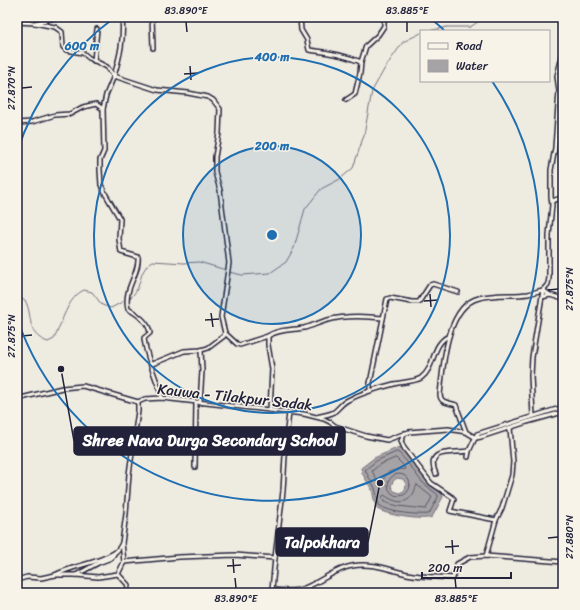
<svg xmlns="http://www.w3.org/2000/svg" width="580" height="610" font-family="Sriracha,sans-serif">
  <style>
    .water { fill: #a6a3a6; stroke: #716f7b; fill-rule: evenodd }
    .lines { fill: none; stroke-linecap: round; stroke-linejoin: round }
    .shore { stroke: #575666; stroke-width: 1 }
    .stream { stroke: #716f7b; stroke-width: 1 }
    .street-casing { stroke: #22223b; stroke-width: 6 }
    .street { stroke: #f7f3e8; stroke-width: 3 }
    .ticks { fill: none; stroke: #22223b; stroke-width: 1.5 }
    .ring { fill: none; stroke: #1f6fb2; stroke-width: 2 }
    .labels { text-anchor: middle; stroke-width: 3; stroke-linejoin: round; paint-order: stroke }
    .street-label { font-size: 15px; fill: #22223b; stroke: #f7f3e8 }
    .centre { fill: #1f6fb2; stroke: #f7f3e8; stroke-width: 2 }
    .ring-label { font-size: 12px; text-anchor: middle; font-weight: bold; fill: #1f6fb2; stroke: #f7f3e8; stroke-width: 3; stroke-linejoin: round; paint-order: stroke }
    .leader { fill: none; stroke: #22223b; stroke-width: 1.5 }
    .callout-dot { fill: #22223b; stroke: #f7f3e8; stroke-width: 1.5 }
    .callout { fill: #22223b; stroke: #22223b; stroke-width: 1.5 }
    .callout-label { font-size: 16px; text-anchor: middle; font-weight: bold; fill: #fff }
    .neatline { fill: none; stroke: #22223b; stroke-width: 1.5 }
    .ticks-label { font-size: 10px; text-anchor: middle; fill: #22223b }
  </style>
  <rect width="100%" height="100%" fill="#eeebe1"/>
  <filter id="ink" filterUnits="userSpaceOnUse"><feTurbulence type="fractalNoise" baseFrequency=".025" numOctaves="2"/><feDisplacementMap in="SourceGraphic" scale="8" xChannelSelector="R" yChannelSelector="G"/><feConvolveMatrix kernelMatrix="1 2 1 2 8 2 1 2 1" color-interpolation-filters="sRGB"/></filter>
  <g filter="url(#ink)">
    <path class="water" d="M399 447 411 459 425 479 442 494 443 497 432 517C422 521 384 515 376 508L372 490 362 473 361 468 374 458ZM397 478 403 479 406 484 405 490 400 493 394 491 391 486 393 481Z"/>
    <g class="lines">
      <g class="shore">
        <path d="M397 452 399 453 407 462 422 482 438 495V497L429 514C417 515 389 513 379 505L375 488 365 470 376 461Z"/>
        <path d="M396 458 403 465 405 469C392 471 386 469 382 484H379L372 471 379 465Z"/>
        <circle cx="399" cy="485" r="11"/>
        <path d="M417 485 432 497 426 509 398 506 384 502 382 497 384 495C393 501 405 507 413 494 415 491 415 488 417 485Z"/>
      </g>
      <g class="stream">
        <polyline points="428,31 447,27 470,27 481,20 495,20 498,17"/>
        <polyline points="229,272 242,275 270,273 286,262 294,248 305,209 321,189 340,179 353,168 364,135 372,91 385,68 403,42 421,33"/>
        <path d="M17 299 25 300C34 317 25 334 48 342L54 339C62 323 67 298 84 290L92 292 102 305 111 308 126 300"/>
        <path d="M129 299C142 289 138 277 146 267 147 265 151 262 153 261L184 263 199 262 226 270"/>
      </g>
      <g class="street-casing">
        <g id="street">
          <path d="M122 17C124 39 120 56 114 76L157 90 188 93 208 97 213 100 220 109 219 133 215 157V172L220 190 229 263 221 317 225 333 224 336 208 348 201 350 184 351 152 364"/>
          <polyline points="152,17 153,48"/>
          <path d="M300 17 301 30 307 40 309 50C328 52 344 55 361 62L360 73 355 94 346 100"/>
          <polyline points="17,22 35,23 57,17"/>
          <path d="M35 23 55 27 62 32 63 47 66 50 83 53 89 58 107 67 114 76 106 95 103 109 104 151 100 160V170L101 185 106 195 120 219 119 239 121 252 138 257C140 274 123 288 128 309 137 314 149 323 150 333L144 338C146 358 157 379 162 398"/>
          <polyline points="94,61 97,29"/>
          <polyline points="361,62 366,46 378,35 384,26 384,17"/>
          <polyline points="17,123 32,122 55,115 70,114 83,107 96,104 103,109"/>
          <polyline points="552,201 558,199 563,199"/>
          <polyline points="542,297 550,295 563,299"/>
          <polyline points="225,333 237,344 240,345 268,336"/>
          <polyline points="370,390 370,383 387,299 390,298 412,302 419,302 430,285 433,284 458,292"/>
          <polyline points="17,399 62,388 83,386 138,402 145,399 162,398 304,414 324,419 330,422 335,426 366,436 387,440 409,432 448,429 466,432 476,438 481,437 527,422 563,412"/>
          <polyline points="200,403 202,371 201,350"/>
          <path d="M270 410 272 369 268 345V336C278 329 293 330 304 328 312 326 320 322 328 320 345 315 365 316 383 318"/>
          <polyline points="533,416 531,376 532,357 543,290 548,284 549,278 549,235 552,205 551,196 551,170 555,148 559,91 557,76 563,53"/>
          <path d="M317 417C322 415 330 415 334 412 339 408 342 403 348 400 363 392 378 388 394 384 402 382 414 382 421 378 436 367 431 344 449 336"/>
          <path d="M466 432 456 405C449 402 441 404 440 395 443 367 446 306 479 298 495 294 512 296 528 294 533 293 538 291 543 290L550 295"/>
          <polyline points="405,433 401,441 404,448 431,483 452,497 454,499 450,511 496,520"/>
          <polyline points="468,457 469,451 477,434 560,408 563,409"/>
          <polyline points="195,467 196,403"/>
          <path d="M436 474C424 447 453 454 469 451"/>
          <polyline points="486,556 496,520 502,508 512,475 513,462 510,428"/>
          <path d="M275 558 272 590C282 591 293 592 302 589 320 583 334 569 352 566 371 562 390 570 407 574 421 577 438 577 453 578L457 564 470 557 486 556 563 562"/>
          <polyline points="124,562 122,543 126,514 129,474 138,411 138,402"/>
          <path d="M55 575C74 565 96 564 114 553 118 551 120 547 122 543"/>
          <polyline points="76,575 98,563 111,558 114,554"/>
          <polyline points="17,580 27,577 41,578 55,575 76,575 98,577 118,574"/>
          <polyline points="127,593 128,585 118,574 124,562 179,557 235,555 275,558 283,491 286,438 289,413"/>
        </g>
      </g>
      <use href="#street" class="street"/>
    </g>
  </g>
  <path class="ticks" d="M186 22 187 32M407 22V32M190 66 191 80M184 74 198 73M22 88 32 87M548 290 558 289M430 294 431 307M424 301 438 300M211 313 213 327M205 320 219 319M22 336 32 335M548 538 558 537M452 540 453 554M445 547 459 546M233 559 234 573M227 566 241 565M235 578 236 588M455 578 456 588"/>
  <circle cx="272" cy="235" r="89" fill="#1f6fb2" fill-opacity=".12"/>
  <g class="ring">
    <circle cx="272" cy="235" r="89"/>
    <circle cx="272" cy="235" r="178"/>
    <path d="M17 152A268 268 0 0 1 114 18M430 18A268 268 0 0 1 444 30M492 81A268 268 0 1 1 17 318"/>
  </g>
  <g class="labels">
    <g class="street-label">
      <text transform="translate(235 397) rotate(6)" y="5">Kauwa - Tilakpur Sadak</text>
    </g>
  </g>
  <circle cx="272" cy="235" r="6" class="centre"/>
  <g class="ring-label">
    <text x="82" y="50">600 m</text>
    <text x="272" y="61">400 m</text>
    <text x="272" y="150">200 m</text>
  </g>
  <path class="leader" d="M61 369L74 441M380 483L368 542"/>
  <g class="callout-dot">
    <circle cx="61" cy="369" r="4"/>
    <circle cx="380" cy="483" r="4"/>
  </g>
  <g class="callout">
    <rect x="74" y="427" width="271" height="28" rx="4"/>
    <rect x="276" y="528" width="92" height="28" rx="4"/>
  </g>
  <g class="callout-label">
    <text x="210" y="446">Shree Nava Durga Secondary School</text>
    <text x="322" y="548">Talpokhara</text>
  </g>
  <rect width="580" height="610" fill="none" stroke="#f7f3e8" stroke-width="44"/>
  <rect x="420" y="30" width="130" height="52" fill="#f7f3e8" stroke="#a29fa3"/>
  <rect x="428" y="43" width="20" height="6" fill="#f7f3e8" stroke="#a29fa3"/>
  <text x="456" y="50" font-size="12" fill="#22223b">Road</text>
  <rect x="428" y="60" width="20" height="12" fill="#a6a3a6" stroke="#a29fa3"/>
  <text x="456" y="70" font-size="12" fill="#22223b">Water</text>
  <path d="M422 572v6h89v-6" fill="none" stroke="#22223b" stroke-width="2"/>
  <text x="428" y="572" font-size="12" fill="#22223b" stroke="#f7f3e8" stroke-width="3" paint-order="stroke">200 m</text>
  <rect x="22" y="22" width="536" height="566" class="neatline"/>
  <g class="ticks-label">
    <text x="186" y="14">83.890°E</text>
    <text x="407" y="14">83.885°E</text>
    <text transform="translate(11 88) rotate(-90)" y="4">27.870°N</text>
    <text transform="translate(569 289) rotate(-90)" y="4">27.875°N</text>
    <text transform="translate(11 336) rotate(-90)" y="4">27.875°N</text>
    <text transform="translate(569 537) rotate(-90)" y="4">27.880°N</text>
    <text x="236" y="602">83.890°E</text>
    <text x="456" y="602">83.885°E</text>
  </g>
</svg>
